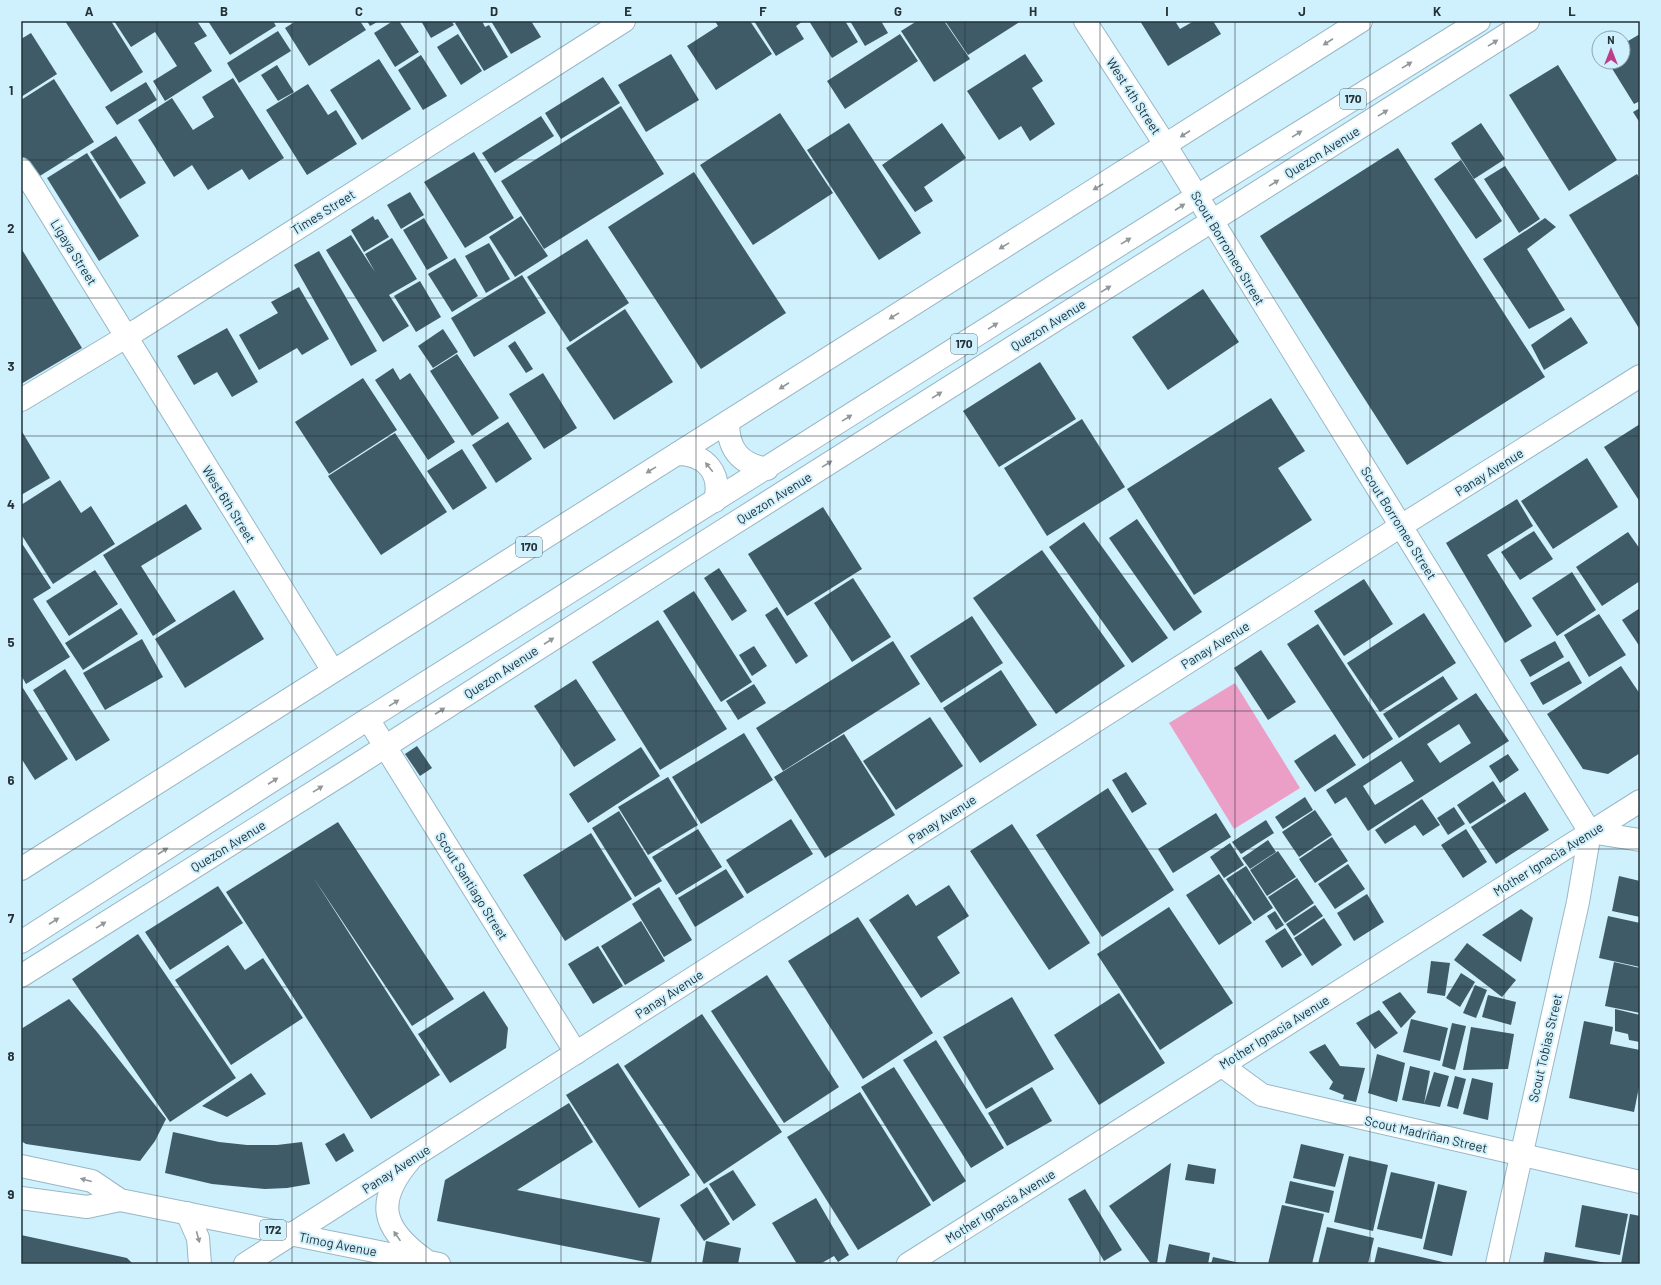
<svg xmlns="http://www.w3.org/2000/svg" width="1661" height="1285" font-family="Barlow,sans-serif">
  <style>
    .green { fill: #eb9fc7 }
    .building { fill: #3f5b67; fill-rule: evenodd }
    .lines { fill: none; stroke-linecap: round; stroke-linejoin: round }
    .minor-casing { stroke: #99b7c5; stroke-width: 24 }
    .tertiary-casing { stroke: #99b7c5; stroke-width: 24 }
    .primary-casing { stroke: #99b7c5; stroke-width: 24 }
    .minor { stroke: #fff; stroke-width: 22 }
    .tertiary { stroke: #fff; stroke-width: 22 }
    .primary { stroke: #fff; stroke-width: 22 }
    .oneway { fill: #92989a }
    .grid { fill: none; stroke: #253136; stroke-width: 1; stroke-opacity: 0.55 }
    .labels { text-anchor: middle; stroke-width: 4; stroke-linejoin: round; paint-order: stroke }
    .shield { fill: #cff0fd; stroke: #586a72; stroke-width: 1 }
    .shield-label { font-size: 12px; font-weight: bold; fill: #253136 }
    .street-label { font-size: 13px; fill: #253136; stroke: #cff0fd }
    .neatline { fill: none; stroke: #253136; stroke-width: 1.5 }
    .grid-label { font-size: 13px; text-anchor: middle; font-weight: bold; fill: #253136 }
  </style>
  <rect width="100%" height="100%" fill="#cff0fd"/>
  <polygon class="green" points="1235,683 1300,788 1234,829 1169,723"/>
  <g class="building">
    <polygon points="65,21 111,21 143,72 111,92"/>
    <polygon points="114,21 197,21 207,36 194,43 212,71 165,101 153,81 177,66 155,32 131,47"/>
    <polygon points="208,21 273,21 276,26 230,55"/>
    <polygon points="296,21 360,21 366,30 309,66 285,28"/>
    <polygon points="367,21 379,21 370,26"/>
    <polygon points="393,21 399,21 419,52 395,67 374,33"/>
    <polygon points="421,21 451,21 454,25 431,38"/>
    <polygon points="459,21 482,21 485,27 489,25 508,57 484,71 455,23"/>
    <polygon points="491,21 531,21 541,37 511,54"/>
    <polygon points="715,21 750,21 772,54 716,90 687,46 718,26"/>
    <polygon points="754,21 803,21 796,26 804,39 776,56"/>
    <polygon points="809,21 845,21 858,42 832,58"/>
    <polygon points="850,21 881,21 888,33 865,46"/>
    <polygon points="917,21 944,21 970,59 934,82 901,31"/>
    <polygon points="945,21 1021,21 968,55"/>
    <polygon points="1140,21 1175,21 1180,29 1194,21 1213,21 1221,34 1168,66"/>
    <polygon points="278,31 291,51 239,83 227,63"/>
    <polygon points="31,33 57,74 21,97 21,39"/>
    <polygon points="458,34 482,71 461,85 437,47"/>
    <polygon points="900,34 918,61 845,109 827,81"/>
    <polygon points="1640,34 1640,101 1634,104 1608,62 1623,62 1623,44"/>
    <polygon points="671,54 699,100 646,132 618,85"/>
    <polygon points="1025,54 1043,81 1032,88 1055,124 1030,141 1021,126 999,140 967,91"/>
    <polygon points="421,55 447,96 423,110 398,70"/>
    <polygon points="379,59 411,109 362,140 330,90"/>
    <polygon points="277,65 294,92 278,101 261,75"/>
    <polygon points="1558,65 1617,160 1569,191 1509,95"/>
    <polygon points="603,77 620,103 561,139 545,113"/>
    <polygon points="233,78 284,158 249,180 242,169 208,190 192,165 174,177 138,120 172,98 193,130 214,117 202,97"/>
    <polygon points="54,79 94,142 35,179 21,156 21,100"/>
    <polygon points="146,82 157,100 117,125 105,107"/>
    <polygon points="308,84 328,115 336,110 357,144 307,175 266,110"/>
    <polygon points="621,106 664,174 544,249 501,181"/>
    <polygon points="1640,108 1640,123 1633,112"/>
    <polygon points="780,113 833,193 753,245 700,165"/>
    <polygon points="541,116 554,136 495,173 482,153"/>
    <polygon points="849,123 921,233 879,260 807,150"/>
    <polygon points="942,123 966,158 924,187 933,201 915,212 882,165"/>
    <polygon points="1481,123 1505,159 1474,179 1451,143"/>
    <polygon points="116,136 146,183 120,199 90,152"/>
    <polygon points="1398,148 1545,377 1407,465 1260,236"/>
    <polygon points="474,152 514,218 465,248 424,182"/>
    <polygon points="87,153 139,236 99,261 47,178"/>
    <polygon points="1461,160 1502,221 1476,239 1434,179"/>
    <polygon points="1505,166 1540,219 1519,233 1484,179"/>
    <polygon points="694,172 786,313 701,369 608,227"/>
    <polygon points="1637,174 1640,179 1640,330 1569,215"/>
    <polygon points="410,192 424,215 401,229 387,205"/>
    <polygon points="373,216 375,220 378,219 389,237 364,252 351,230"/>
    <polygon points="521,216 548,256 515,277 489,237"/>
    <polygon points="424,218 448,258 427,270 403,230"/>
    <polygon points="1545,218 1556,227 1527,249 1565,310 1529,329 1483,259"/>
    <polygon points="351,235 375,272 365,254 392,238 417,279 389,295 409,326 383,342 326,250"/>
    <polygon points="587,239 629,303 570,342 527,277"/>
    <polygon points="489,243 510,279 486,293 465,256"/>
    <polygon points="21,248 82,348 21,384"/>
    <polygon points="319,251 377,351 351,366 294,265"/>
    <polygon points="455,258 478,296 452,312 428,274"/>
    <polygon points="522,275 546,313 474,357 451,318"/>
    <polygon points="420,281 441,317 416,332 394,296"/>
    <polygon points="299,287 329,339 302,355 297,348 259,370 239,335 278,313 271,302"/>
    <polygon points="1203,289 1239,342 1168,390 1132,337"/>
    <polygon points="625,309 673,382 614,420 566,348"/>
    <polygon points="1571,317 1588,343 1544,370 1531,345"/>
    <polygon points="227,328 258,382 232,397 217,372 194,385 177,356"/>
    <polygon points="443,329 458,352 433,368 418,346"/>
    <polygon points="515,341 533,369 526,373 508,346"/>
    <polygon points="457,354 499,418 472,436 430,371"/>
    <polygon points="1040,362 1076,419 999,467 963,411"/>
    <polygon points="393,368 400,380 410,373 455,442 428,460 375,380"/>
    <polygon points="543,373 577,428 544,449 509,394"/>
    <polygon points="363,378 397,430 329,474 295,422"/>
    <polygon points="1271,398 1305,451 1278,468 1312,520 1194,595 1127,489"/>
    <polygon points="1082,419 1125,487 1047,536 1004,468"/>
    <polygon points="508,422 532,459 496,483 472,445"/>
    <polygon points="1640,424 1640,502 1604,447"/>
    <polygon points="21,430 50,478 21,495"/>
    <polygon points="395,433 447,512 381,555 328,476"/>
    <polygon points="462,449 487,488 453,510 427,471"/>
    <polygon points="1587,458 1618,507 1553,549 1521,501"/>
    <polygon points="60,480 81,513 91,506 115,544 53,584 21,534 21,505"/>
    <polygon points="1517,499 1533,526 1487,555 1532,626 1505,643 1446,543"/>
    <polygon points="186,504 202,529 141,566 176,621 153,636 103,555"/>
    <polygon points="823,507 862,569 787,616 748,554"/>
    <polygon points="1137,519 1202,612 1174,631 1109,538"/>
    <polygon points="1084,522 1168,638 1132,663 1049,547"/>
    <polygon points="1534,531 1553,559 1520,580 1501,552"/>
    <polygon points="1628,532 1640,549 1640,581 1602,606 1576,567"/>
    <polygon points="21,542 51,588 33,599 70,657 26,684 21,675"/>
    <polygon points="1042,550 1125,666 1056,714 973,598"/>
    <polygon points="719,568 747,611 732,621 704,578"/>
    <polygon points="95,570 118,604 69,636 46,601"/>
    <polygon points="1572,572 1596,610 1557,636 1532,598"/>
    <polygon points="853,578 891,637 852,662 814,603"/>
    <polygon points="1364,579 1393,624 1344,656 1314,611"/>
    <polygon points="234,590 264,639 185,688 155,639"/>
    <polygon points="694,591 752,682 721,702 663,611"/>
    <polygon points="777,607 808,656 796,664 765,615"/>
    <polygon points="121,608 138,634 83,670 65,643"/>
    <polygon points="1640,608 1640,647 1622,620"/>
    <polygon points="1424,613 1456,663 1380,712 1347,663"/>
    <polygon points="1599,614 1626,655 1589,677 1564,635"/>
    <polygon points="972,616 1003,663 941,703 910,656"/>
    <polygon points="658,620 727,729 660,770 592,662"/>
    <polygon points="1318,624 1393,739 1363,759 1287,644"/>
    <polygon points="142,639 163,677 105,710 83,673"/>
    <polygon points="893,641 920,684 783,771 756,728"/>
    <polygon points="1555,641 1564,657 1530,677 1520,660"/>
    <polygon points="754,646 767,666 752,676 739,655"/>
    <polygon points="1261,650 1296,702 1268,720 1234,668"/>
    <polygon points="1569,661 1582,683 1543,705 1530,683"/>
    <polygon points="1621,666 1640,694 1640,753 1608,774 1583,769 1547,714"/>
    <polygon points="65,669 110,740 76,761 33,690"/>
    <polygon points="1001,670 1037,725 980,763 943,708"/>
    <polygon points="1443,676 1458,699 1399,738 1383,714"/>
    <polygon points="576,679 616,740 574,767 534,706"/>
    <polygon points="754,684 766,703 738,720 726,701"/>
    <polygon points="21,685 68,759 35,780 21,758"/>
    <path d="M1476 693 1509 741 1368 831 1346 797 1335 804 1326 790ZM1459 724 1471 743 1440 763 1427 744ZM1401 761 1414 781 1375 805 1363 786Z"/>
    <polygon points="930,717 963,766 896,810 863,761"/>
    <polygon points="744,733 773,780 701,824 672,777"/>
    <polygon points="844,734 895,815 825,858 774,777"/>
    <polygon points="1335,734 1356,765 1315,792 1294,761"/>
    <polygon points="417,746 432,768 420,776 405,754"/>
    <polygon points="641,747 660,776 588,823 569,794"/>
    <polygon points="1508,754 1519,770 1500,783 1489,766"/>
    <polygon points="1126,772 1147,804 1132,813 1112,780"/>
    <polygon points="668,777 698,825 648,855 618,807"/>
    <polygon points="1493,781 1506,801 1470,824 1457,805"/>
    <polygon points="1108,788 1174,890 1102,937 1036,835"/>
    <polygon points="1525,792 1549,830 1496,864 1471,827"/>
    <polygon points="1305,797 1313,810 1283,829 1275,817"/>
    <polygon points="1422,799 1440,825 1423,836 1415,825 1385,844 1375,830"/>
    <polygon points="1454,807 1465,824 1448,835 1437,818"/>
    <polygon points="1315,810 1332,835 1299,857 1282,832"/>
    <polygon points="619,811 662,881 635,897 592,828"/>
    <polygon points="1216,813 1231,837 1173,873 1158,849"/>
    <polygon points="791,819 813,854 747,894 726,860"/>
    <polygon points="1266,820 1274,833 1241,854 1232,842"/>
    <polygon points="338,822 454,999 412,1026 313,877 440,1075 371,1119 226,892"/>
    <polygon points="1012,824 1090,943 1049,970 970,851"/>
    <polygon points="698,829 722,867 676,895 652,857"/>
    <polygon points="1466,829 1487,862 1463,878 1441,845"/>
    <polygon points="591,833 632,899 565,941 523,875"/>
    <polygon points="1332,837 1348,861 1315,883 1299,859"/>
    <polygon points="1268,840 1276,852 1250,869 1242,858"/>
    <polygon points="1230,843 1244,865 1224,878 1210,857"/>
    <polygon points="1278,851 1296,877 1267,896 1250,870"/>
    <polygon points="1348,864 1365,889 1335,909 1318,884"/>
    <polygon points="1246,866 1273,908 1254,921 1226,879"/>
    <polygon points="726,869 744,897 695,927 678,898"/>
    <polygon points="1219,874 1252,923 1219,945 1186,895"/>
    <polygon points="1619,876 1640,881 1640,917 1612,911"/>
    <polygon points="1297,878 1314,903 1285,923 1268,897"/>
    <polygon points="949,885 969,916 937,937 960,973 921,998 869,920 908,894 916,906"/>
    <polygon points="218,886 243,923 170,970 145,932"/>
    <polygon points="659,887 692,940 664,957 632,904"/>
    <polygon points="1367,894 1384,922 1354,941 1337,913"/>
    <polygon points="1315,905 1323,916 1294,936 1286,924"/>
    <polygon points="1169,907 1233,1003 1160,1050 1097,954"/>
    <polygon points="1521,909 1533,918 1521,962 1482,935"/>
    <polygon points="1275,911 1284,925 1276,930 1267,916"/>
    <polygon points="1608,916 1640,923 1640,967 1599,958"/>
    <polygon points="858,917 933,1033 863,1079 788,961"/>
    <polygon points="1324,918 1342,945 1312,966 1294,938"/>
    <polygon points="641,921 665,961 625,985 601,946"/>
    <polygon points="1285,928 1302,955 1282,968 1265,941"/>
    <polygon points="138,934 236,1078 170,1122 72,979"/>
    <polygon points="1467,943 1516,980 1502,997 1454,960"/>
    <polygon points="228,945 245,970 263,958 303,1018 231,1065 175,980"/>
    <polygon points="598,946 623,986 593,1004 568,964"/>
    <polygon points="1431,961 1450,963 1445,996 1427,993"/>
    <polygon points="1614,962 1640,968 1640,1013 1605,1006"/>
    <polygon points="1461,973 1475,982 1460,1007 1446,998"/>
    <polygon points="767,975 839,1087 784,1123 711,1011"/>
    <polygon points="1475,985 1487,990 1476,1018 1463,1013"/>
    <polygon points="484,991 508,1028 506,1048 450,1083 418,1034"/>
    <polygon points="1400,992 1416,1012 1401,1028 1382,1002"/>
    <polygon points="1119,993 1165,1063 1099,1105 1054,1035"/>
    <polygon points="1488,995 1516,1002 1511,1025 1482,1017"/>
    <polygon points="1012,997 1054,1069 986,1109 943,1037"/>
    <polygon points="69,999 97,1032 166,1119 155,1141 140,1161 26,1144 21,1141 21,1029"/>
    <polygon points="1615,1009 1640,1015 1640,1042 1629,1040 1628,1034 1615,1031"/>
    <polygon points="1379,1010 1398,1033 1375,1049 1356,1023"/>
    <polygon points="702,1014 782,1132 704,1184 624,1066"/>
    <polygon points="1411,1019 1448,1028 1440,1061 1403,1052"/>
    <polygon points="1584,1021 1613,1027 1610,1044 1640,1050 1640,1082 1634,1112 1569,1098"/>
    <polygon points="1452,1023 1466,1026 1455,1070 1442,1066"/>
    <polygon points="1471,1027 1514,1034 1508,1069 1463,1070"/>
    <polygon points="936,1040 1004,1148 971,1168 903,1060"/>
    <polygon points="1325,1044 1340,1066 1365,1068 1356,1102 1343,1099 1344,1095 1329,1089 1333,1082 1309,1052"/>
    <polygon points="1377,1054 1405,1063 1397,1102 1368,1093"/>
    <polygon points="618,1063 690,1175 639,1208 566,1095"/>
    <polygon points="1410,1066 1430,1071 1424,1104 1434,1072 1449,1076 1440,1107 1402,1100"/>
    <polygon points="894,1067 966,1181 933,1202 861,1087"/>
    <polygon points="251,1073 266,1094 227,1117 202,1106"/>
    <polygon points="1455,1076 1466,1079 1458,1109 1447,1106"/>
    <polygon points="1472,1078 1493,1083 1488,1120 1463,1114"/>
    <polygon points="1032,1087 1052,1121 1007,1146 988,1113"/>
    <polygon points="860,1092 931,1205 858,1250 787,1137"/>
    <polygon points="569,1103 593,1142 517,1190 660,1218 651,1263 437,1221 445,1180"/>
    <polygon points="173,1132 219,1142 247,1145 277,1145 302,1142 310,1184 287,1188 265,1189 212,1184 165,1173"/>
    <polygon points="344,1133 354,1151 336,1162 325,1144"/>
    <polygon points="1301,1144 1344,1154 1335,1187 1293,1178"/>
    <polygon points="1349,1156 1388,1165 1373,1231 1334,1222"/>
    <polygon points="1171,1163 1157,1264 1151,1264 1109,1206"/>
    <polygon points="1188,1164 1216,1169 1214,1184 1185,1180"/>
    <polygon points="733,1170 756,1205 733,1221 709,1184"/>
    <polygon points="1391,1172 1435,1182 1422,1239 1377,1229"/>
    <polygon points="1290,1181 1334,1191 1329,1213 1285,1203"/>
    <polygon points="1438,1184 1467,1191 1452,1256 1423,1249"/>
    <polygon points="707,1187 730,1224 704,1241 680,1205"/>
    <polygon points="1085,1189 1122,1250 1104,1261 1068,1199"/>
    <polygon points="816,1198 849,1255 838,1262 834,1256 820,1264 797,1264 772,1223"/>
    <polygon points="1282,1205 1324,1214 1312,1264 1268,1264"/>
    <polygon points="1582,1205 1628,1214 1620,1255 1575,1247"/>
    <polygon points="1630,1214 1640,1216 1640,1264 1621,1264"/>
    <polygon points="1327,1227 1374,1238 1368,1264 1318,1264"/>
    <polygon points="21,1235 127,1258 133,1264 21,1264"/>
    <polygon points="706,1241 741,1248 738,1264 702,1264"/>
    <polygon points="1169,1244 1210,1253 1208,1264 1165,1264"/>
    <polygon points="1378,1247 1447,1263 1447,1264 1374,1264"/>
    <polygon points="1545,1252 1606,1263 1606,1264 1543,1264"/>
    <polygon points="1213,1257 1240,1263 1240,1264 1211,1264"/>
  </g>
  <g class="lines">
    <g class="minor-casing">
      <g id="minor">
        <polyline points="1085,21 1166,146"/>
        <polyline points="21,169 33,186 333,671"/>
        <polyline points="21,400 139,329 624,21"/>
        <polyline points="368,719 576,1053"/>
        <polyline points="1221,1065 1262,1095 1640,1182"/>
        <polyline points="245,1264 1401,526 1640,376"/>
      </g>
    </g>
    <g class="tertiary-casing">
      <g id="tertiary">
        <polyline points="1166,146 1590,832 1640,840"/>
        <polyline points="21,976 344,773 711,538 1528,21"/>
        <polyline points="908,1264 1640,801"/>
        <polyline points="1497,1264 1578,902 1590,832"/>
      </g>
    </g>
    <g class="primary-casing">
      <g id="primary">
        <path d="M728 422C728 450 740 464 767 469"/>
        <path d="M677 454C706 454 722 473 715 501"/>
        <polyline points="21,869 1361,21"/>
        <polyline points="21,942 368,719 1197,196 1479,21"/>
        <path d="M410 1160C375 1201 381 1228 424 1259"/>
        <polyline points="21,1166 92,1181 120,1200 439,1264"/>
        <polyline points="21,1198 87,1207 120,1200"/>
        <polyline points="187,1213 198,1238 200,1264"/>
      </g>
    </g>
    <use href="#minor" class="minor"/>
    <use href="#tertiary" class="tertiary"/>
    <use href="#primary" class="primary"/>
  </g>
  <defs><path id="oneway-solid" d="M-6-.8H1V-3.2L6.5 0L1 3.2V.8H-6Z"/></defs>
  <g class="oneway">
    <use href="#oneway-solid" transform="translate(1328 42) rotate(147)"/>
    <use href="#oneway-solid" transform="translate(1493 43) rotate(-32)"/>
    <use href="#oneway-solid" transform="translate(1407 65) rotate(-32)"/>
    <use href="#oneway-solid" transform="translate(1383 113) rotate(-32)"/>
    <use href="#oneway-solid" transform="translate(1185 134) rotate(147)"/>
    <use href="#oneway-solid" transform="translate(1297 134) rotate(-32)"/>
    <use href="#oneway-solid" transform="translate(1274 183) rotate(-32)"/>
    <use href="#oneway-solid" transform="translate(1098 187) rotate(149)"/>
    <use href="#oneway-solid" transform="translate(1180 207) rotate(-33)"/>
    <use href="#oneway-solid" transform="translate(1126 241) rotate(-32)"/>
    <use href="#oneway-solid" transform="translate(1004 246) rotate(148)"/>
    <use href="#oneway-solid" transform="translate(1106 289) rotate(-32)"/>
    <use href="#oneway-solid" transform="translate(894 316) rotate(148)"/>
    <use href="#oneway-solid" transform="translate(993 326) rotate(-32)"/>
    <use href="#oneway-solid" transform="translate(784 386) rotate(147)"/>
    <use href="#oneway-solid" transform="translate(937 395) rotate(-32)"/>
    <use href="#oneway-solid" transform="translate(847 418) rotate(-32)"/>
    <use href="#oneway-solid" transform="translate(827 464) rotate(-32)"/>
    <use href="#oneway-solid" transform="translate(709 467) rotate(-129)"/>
    <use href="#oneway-solid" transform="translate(651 470) rotate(148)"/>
    <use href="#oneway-solid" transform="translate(549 641) rotate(-33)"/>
    <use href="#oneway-solid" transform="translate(394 703) rotate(-32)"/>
    <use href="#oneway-solid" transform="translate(440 711) rotate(-33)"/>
    <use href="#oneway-solid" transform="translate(273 781) rotate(-33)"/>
    <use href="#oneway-solid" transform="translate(318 789) rotate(-32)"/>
    <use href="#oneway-solid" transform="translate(163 851) rotate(-33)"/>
    <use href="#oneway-solid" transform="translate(54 921) rotate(-33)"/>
    <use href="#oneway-solid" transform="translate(101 925) rotate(-32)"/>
    <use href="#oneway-solid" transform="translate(86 1180) rotate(-165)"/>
    <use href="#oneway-solid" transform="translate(397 1236) rotate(-125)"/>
    <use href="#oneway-solid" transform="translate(198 1237) rotate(75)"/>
  </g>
  <path class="grid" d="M157 21V1264M292 21V1264M426 21V1264M561 21V1264M696 21V1264M830 21V1264M965 21V1264M1100 21V1264M1235 21V1264M1370 21V1264M1504 21V1264M21 160H1640M21 298H1640M21 436H1640M21 574H1640M21 711H1640M21 849H1640M21 987H1640M21 1125H1640"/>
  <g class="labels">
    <g class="shield">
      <rect x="1340" y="89" width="26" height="20" rx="3"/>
      <rect x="951" y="334" width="26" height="20" rx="3"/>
      <rect x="516" y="537" width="26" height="20" rx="3"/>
      <rect x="260" y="1220" width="26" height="20" rx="3"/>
    </g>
    <g class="shield-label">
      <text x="1353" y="103">170</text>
      <text x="964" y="348">170</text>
      <text x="529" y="551">170</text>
      <text x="273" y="1234">172</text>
    </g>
    <g class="street-label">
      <text transform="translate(1134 96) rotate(57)" y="5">West 4th Street</text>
      <text transform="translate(1322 152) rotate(-32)" y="5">Quezon Avenue</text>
      <text transform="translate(323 212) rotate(-32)" y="5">Times Street</text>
      <text transform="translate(1228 248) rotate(59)" y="5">Scout Borromeo Street</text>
      <text transform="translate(74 252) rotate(58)" y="5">Ligaya Street</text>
      <text transform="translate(1048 325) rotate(-32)" y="5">Quezon Avenue</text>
      <text transform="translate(1489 472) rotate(-32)" y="5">Panay Avenue</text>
      <text transform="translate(774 498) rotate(-32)" y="5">Quezon Avenue</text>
      <text transform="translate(229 504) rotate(58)" y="5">West 6th Street</text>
      <text transform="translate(1399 523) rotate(58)" y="5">Scout Borromeo Street</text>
      <text transform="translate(1215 645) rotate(-32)" y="5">Panay Avenue</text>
      <text transform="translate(501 672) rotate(-33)" y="5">Quezon Avenue</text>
      <text transform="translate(942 819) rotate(-33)" y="5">Panay Avenue</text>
      <text transform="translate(228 846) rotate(-32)" y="5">Quezon Avenue</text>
      <text transform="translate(1548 859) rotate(-32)" y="5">Mother Ignacia Avenue</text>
      <text transform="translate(472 886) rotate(58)" y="5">Scout Santiago Street</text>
      <text transform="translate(669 994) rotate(-33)" y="5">Panay Avenue</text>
      <text transform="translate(1274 1032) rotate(-32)" y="5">Mother Ignacia Avenue</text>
      <text transform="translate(1545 1048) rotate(-77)" y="5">Scout Tobias Street</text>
      <text transform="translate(1426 1134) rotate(13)" y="5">Scout Madriñan Street</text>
      <text transform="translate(396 1169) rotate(-33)" y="5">Panay Avenue</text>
      <text transform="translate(1000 1206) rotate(-32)" y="5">Mother Ignacia Avenue</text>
      <text transform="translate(338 1244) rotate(11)" y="5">Timog Avenue</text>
    </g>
  </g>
  <rect width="1661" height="1285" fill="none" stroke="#cff0fd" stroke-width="44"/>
  <g transform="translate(1611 50)"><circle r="19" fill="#cff0fd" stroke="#8ba4ad"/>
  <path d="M0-3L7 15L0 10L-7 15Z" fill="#bc3e8a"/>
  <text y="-6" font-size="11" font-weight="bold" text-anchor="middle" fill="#253136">N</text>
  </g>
  <rect x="22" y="22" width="1617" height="1241" class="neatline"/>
  <g class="grid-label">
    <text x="89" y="16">A</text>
    <text x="224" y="16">B</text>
    <text x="359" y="16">C</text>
    <text x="494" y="16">D</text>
    <text x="628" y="16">E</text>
    <text x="763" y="16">F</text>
    <text x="898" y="16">G</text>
    <text x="1033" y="16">H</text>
    <text x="1167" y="16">I</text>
    <text x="1302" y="16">J</text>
    <text x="1437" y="16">K</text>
    <text x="1572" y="16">L</text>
    <text x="11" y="95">1</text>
    <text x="11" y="233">2</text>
    <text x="11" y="371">3</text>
    <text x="11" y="509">4</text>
    <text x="11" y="647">5</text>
    <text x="11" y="785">6</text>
    <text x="11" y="923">7</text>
    <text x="11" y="1061">8</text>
    <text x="11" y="1199">9</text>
  </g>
</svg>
